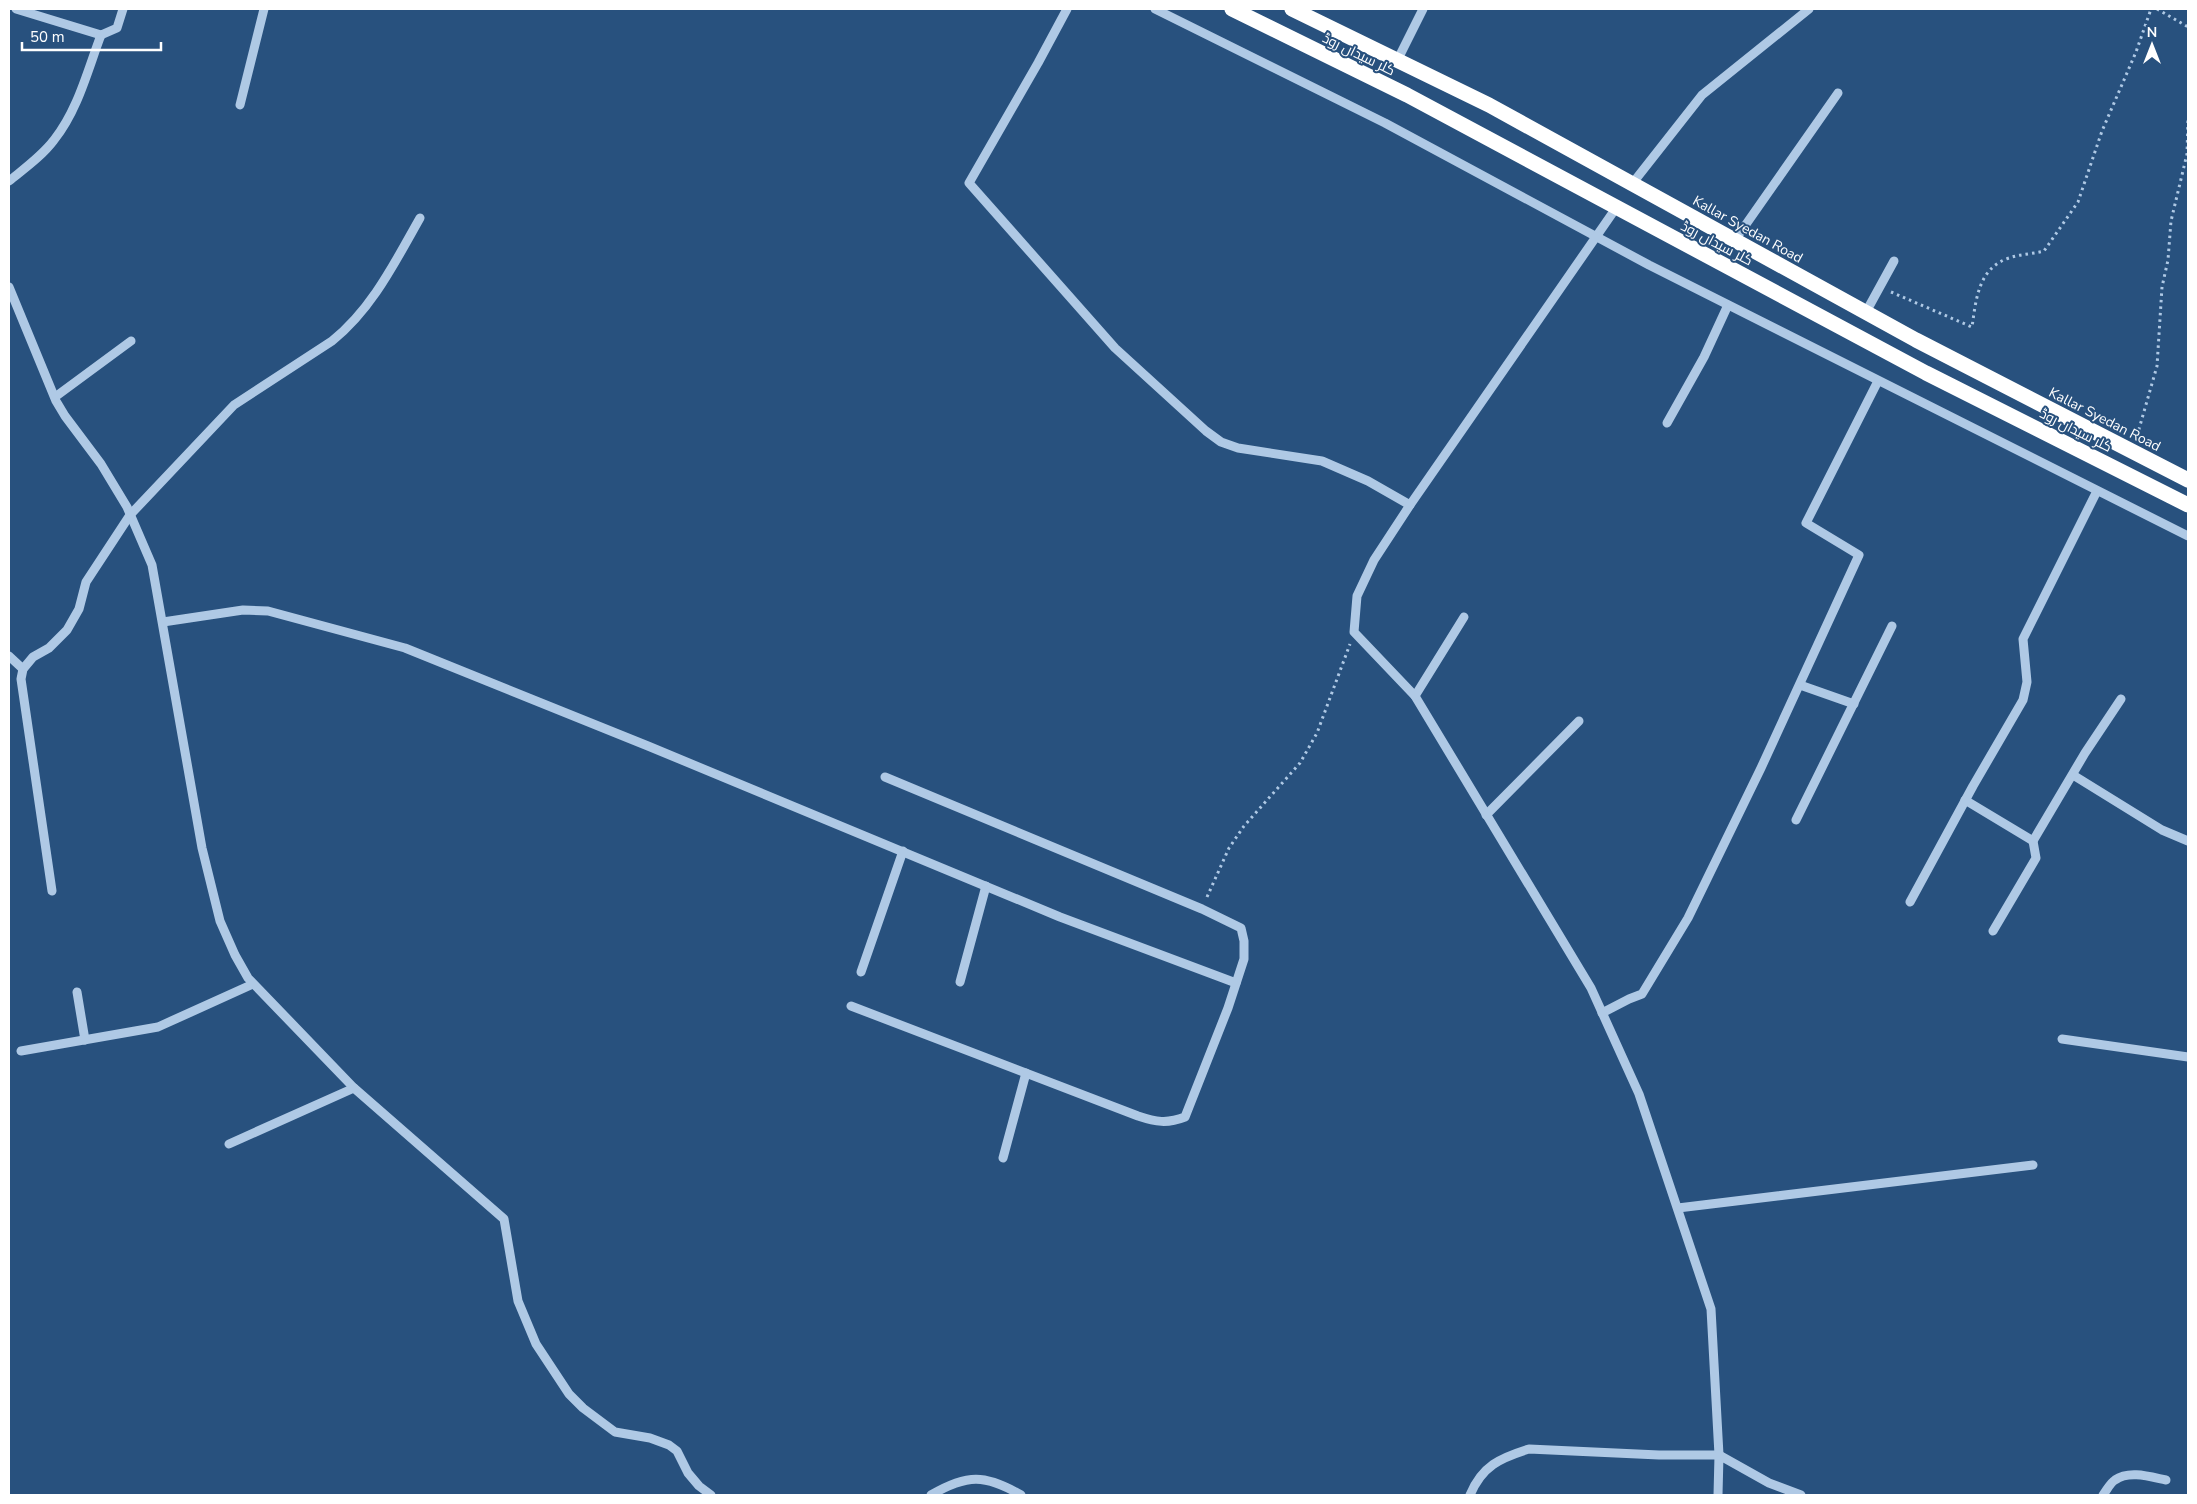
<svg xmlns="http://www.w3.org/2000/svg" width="2197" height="1504" font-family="'Nunito Sans',Cairo,sans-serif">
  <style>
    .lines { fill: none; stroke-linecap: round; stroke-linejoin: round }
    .path { stroke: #afc9e5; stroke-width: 3; stroke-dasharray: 2.5 4; stroke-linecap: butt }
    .minor { stroke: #afc9e5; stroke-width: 9 }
    .highway { stroke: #fff; stroke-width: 15 }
    .labels { text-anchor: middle; stroke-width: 4; stroke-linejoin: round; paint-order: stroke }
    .street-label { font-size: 14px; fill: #fff; stroke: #28517e }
  </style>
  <rect width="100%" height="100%" fill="#28517e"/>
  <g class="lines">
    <g class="path">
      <polyline points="2157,9 2188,27"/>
      <path d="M1891 292 1972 327C1976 300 1978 268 2009 258 2020 254 2033 254 2044 251L2078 202 2102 131 2136 52 2151 9"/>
      <polyline points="2137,436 2157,366 2162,287 2168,260 2171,221 2187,154 2188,118"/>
      <polyline points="1207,897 1229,848 1244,826 1300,763 1317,733 1350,644"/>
    </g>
    <g class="minor">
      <polyline points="16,9 101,35 117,28 123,9"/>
      <polyline points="1067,9 1038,63 969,183 1115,348 1206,431 1221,442 1238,448 1322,461 1368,481 1410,505"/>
      <polyline points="1155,9 1385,123 1649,265 2188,536"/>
      <polyline points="1397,61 1423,9"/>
      <polyline points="240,105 264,9"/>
      <path d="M9 181C25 168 42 156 54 140 78 110 88 69 101 35"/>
      <polyline points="1632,184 1702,95 1809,9"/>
      <polyline points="1735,240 1838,93"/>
      <polyline points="9,287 56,401 65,416 101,464 127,507 152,565 202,848 220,921 235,955 248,978 354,1088 504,1219 518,1301 536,1344 569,1394 583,1408 615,1432 650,1438 669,1445 677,1451 688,1473 699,1486 711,1495"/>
      <polyline points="1866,312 1894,261"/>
      <polyline points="55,397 131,341"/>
      <polyline points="1667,423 1704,357 1728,305"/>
      <polyline points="163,622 243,610 268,611 405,648 648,746 1060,917 1236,983"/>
      <polyline points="9,656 23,669"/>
      <polyline points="1800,685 1854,704"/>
      <polyline points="1415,696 1464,617"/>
      <polyline points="2073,775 2162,830 2188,841"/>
      <polyline points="1965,800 2033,841 2085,753 2121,699"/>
      <polyline points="1486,815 1579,721"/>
      <polyline points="1796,820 1892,626"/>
      <path d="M52 891 21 679 23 669 33 657 49 648 67 630 79 609 86 582 130 515 234 405 332 341C372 309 395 262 420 218"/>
      <polyline points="1910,902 1973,786 2023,700 2027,682 2023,639 2097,491"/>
      <polyline points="1993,931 2036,858 2033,841"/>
      <polyline points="861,972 903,851"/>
      <polyline points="960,982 986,886"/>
      <polyline points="77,992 85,1040"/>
      <path d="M851 1006 1138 1116C1156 1122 1167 1124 1185 1117L1228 1008 1244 959V941L1241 928 1202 909 885 777"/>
      <polyline points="1602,1013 1629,999 1642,994 1688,918 1761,768 1859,555 1806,523 1878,381"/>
      <polyline points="2062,1039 2188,1057"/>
      <polyline points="21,1051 158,1027 253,984"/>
      <polyline points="229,1144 354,1088"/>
      <polyline points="1003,1158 1026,1073"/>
      <polyline points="1678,1208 2033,1165"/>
      <path d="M931 1495C967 1474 985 1474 1021 1495"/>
      <path d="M1470 1495C1482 1466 1500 1458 1529 1449L1659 1455H1719L1711 1309 1639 1094 1591 988 1415 696 1354 632 1357 596 1374 560 1410 505 1616 208"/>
      <polyline points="1718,1495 1719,1455 1769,1483 1801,1495"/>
      <path d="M2103 1495C2107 1490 2110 1483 2115 1480 2129 1470 2151 1477 2166 1480"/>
    </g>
    <g class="highway">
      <polyline points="1232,9 1407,95 1926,373 2188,505"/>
      <polyline points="1292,9 1489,105 1916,340 2188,480"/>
    </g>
  </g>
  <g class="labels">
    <g class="street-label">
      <text transform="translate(1359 54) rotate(26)" y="5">کلر سیداں روڈ</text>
      <text transform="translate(1748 229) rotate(29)" y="5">Kallar Syedan Road</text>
      <text transform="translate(1717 243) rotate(28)" y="5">کلر سیداں روڈ</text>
      <text transform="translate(2105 419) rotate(27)" y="5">Kallar Syedan Road</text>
      <text transform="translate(2076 430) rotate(27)" y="5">کلر سیداں روڈ</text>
    </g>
  </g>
  <rect width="2197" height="1504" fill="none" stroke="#ffffff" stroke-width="20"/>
  <g transform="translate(2152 45)" stroke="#28517e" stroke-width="4" paint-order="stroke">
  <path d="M0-4L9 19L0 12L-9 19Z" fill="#ffffff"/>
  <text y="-8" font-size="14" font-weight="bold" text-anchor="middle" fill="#ffffff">N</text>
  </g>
  <path d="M22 42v8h139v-8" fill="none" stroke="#ffffff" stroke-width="2.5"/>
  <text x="30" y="42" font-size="15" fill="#ffffff" stroke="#28517e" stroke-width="4" paint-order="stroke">50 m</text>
</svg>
